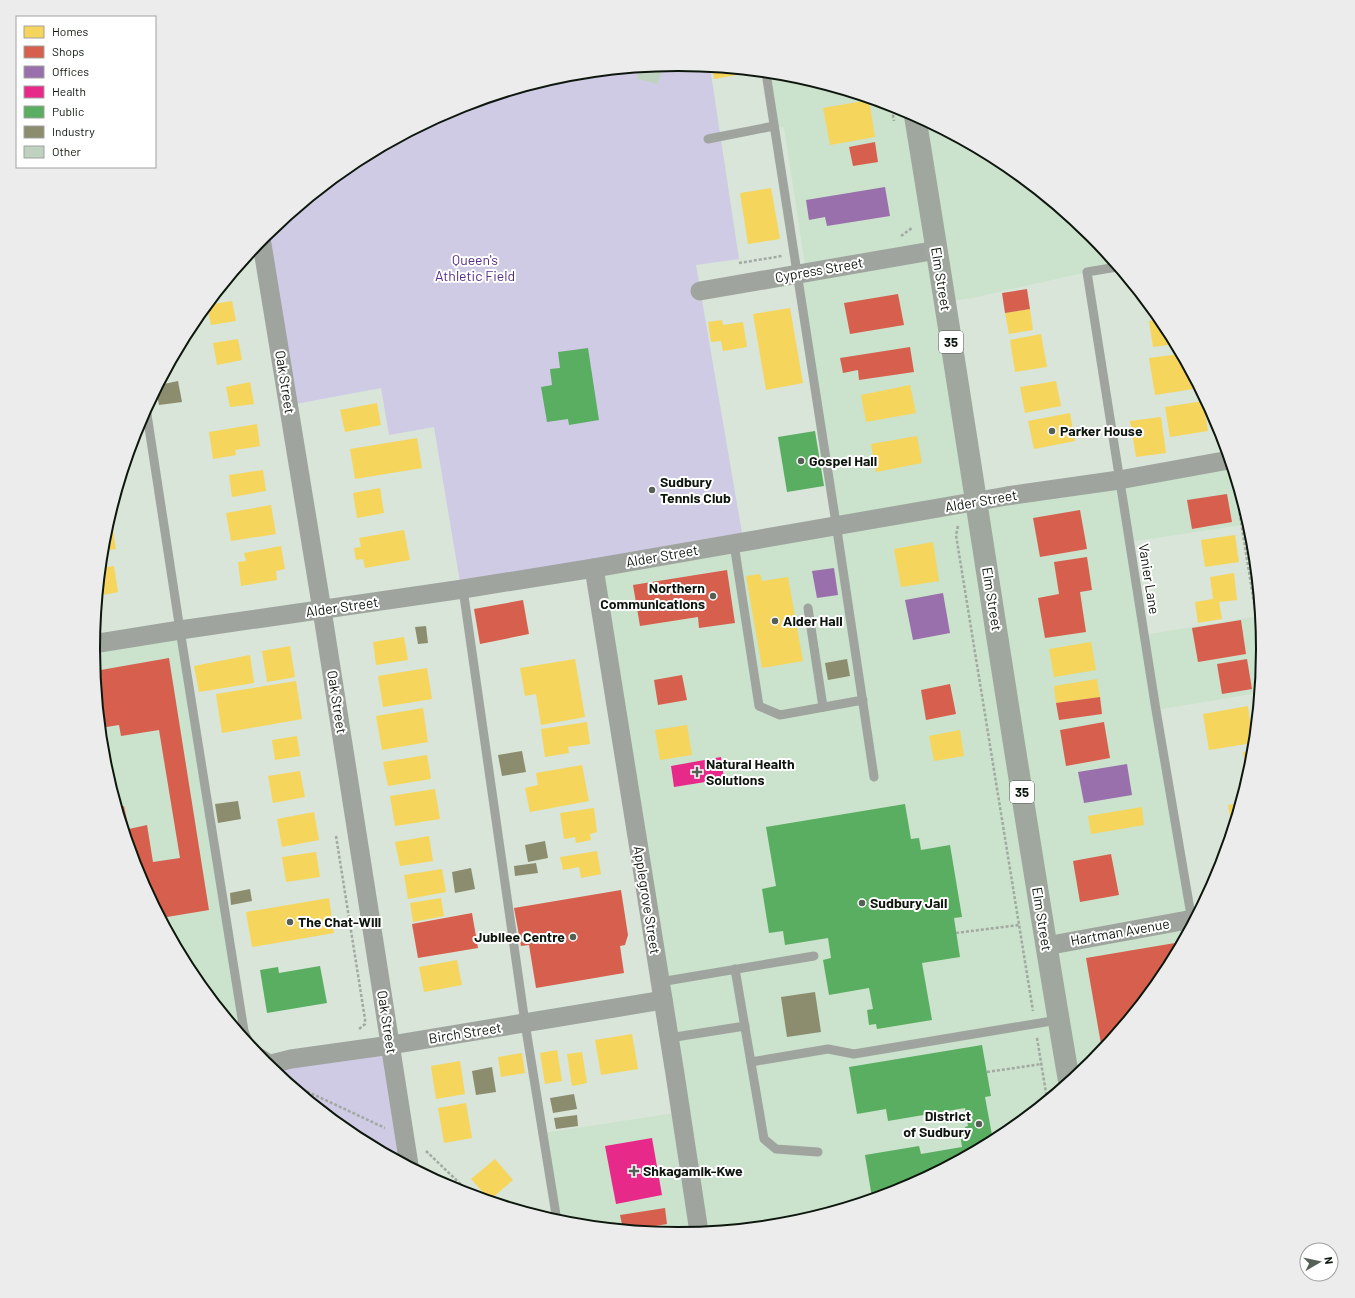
<svg xmlns="http://www.w3.org/2000/svg" width="1355" height="1298" font-family="Barlow,sans-serif">
  <style>
    .built { fill: #cbe2cc }
    .green { fill: #d0cbe4 }
    .homes { fill: #f6d55c }
    .shops { fill: #d6604d }
    .offices { fill: #9970ab }
    .health { fill: #e7298a }
    .public { fill: #5aae61 }
    .industry { fill: #8c8c6e }
    .building { fill: #bfd2bf }
    .lines { fill: none; stroke-linecap: round; stroke-linejoin: round }
    .path { stroke: #a2a9a2; stroke-width: 2.5; stroke-dasharray: 3 2; stroke-linecap: butt }
    .lane { stroke: #9fa49f; stroke-width: 9 }
    .street { stroke: #9fa49f; stroke-width: 19 }
    .primary { stroke: #9fa79f; stroke-width: 22 }
    .poi-dot { fill: #555f55; stroke: #fff; stroke-width: 1.5 }
    .labels { text-anchor: middle; stroke-width: 4; stroke-linejoin: round; paint-order: stroke }
    .shield { fill: #fff; stroke: #565d56; stroke-width: 1 }
    .shield-label { font-size: 13px; font-weight: bold; fill: #0e170e }
    .park-label { font-size: 14px; fill: #562d88; stroke: #fff }
    .street-label { font-size: 14px; fill: #0e170e; stroke: #fff }
    .poi-label { font-size: 14px; font-weight: bold; fill: #0e170e; stroke: #fff; text-anchor: start }
    .rim { fill: none; stroke: #0e170e; stroke-width: 2 }
  </style>
  <rect width="100%" height="100%" fill="#d8e5d8"/>
  <g class="built">
    <polygon points="768,73 792,75 902,109 1003,163 1091,236 1117,267 1087,272 972,298 946,302 938,247 806,271 784,127 777,128"/>
    <polygon points="936,252 975,504 1229,460 1248,524 1129,542 1144,635 1259,616 1262,649 1258,693 1156,710 1192,920 1043,944 1066,1083 1002,1136 901,1190 791,1223 677,1234 558,1221 544,1133 682,1112 595,567 839,528 798,276"/>
    <polygon points="181,631 250,1044 279,1063 264,1062 191,974 137,873 104,763 93,649"/>
    <polygon points="1191,924 1164,974 1091,1063 1071,1079 1049,947"/>
  </g>
  <g class="green">
    <polygon points="678,64 710,67 739,259 696,265 743,539 461,588 434,427 389,435 381,388 290,405 264,235 353,162 454,108 564,75"/>
    <polygon points="392,1046 410,1166 352,1135 268,1066"/>
  </g>
  <g class="homes">
    <polygon points="712,67 754,72 714,79"/>
    <polygon points="869,100 875,137 830,145 823,108"/>
    <polygon points="771,188 780,239 748,244 740,193"/>
    <polygon points="232,301 236,321 211,325 207,305"/>
    <polygon points="790,308 803,383 766,390 753,314"/>
    <polygon points="1030,309 1033,330 1009,334 1005,313"/>
    <polygon points="1160,319 1164,324 1175,344 1153,347 1149,321"/>
    <polygon points="722,320 723,325 743,322 747,347 723,351 721,341 711,342 708,322"/>
    <polygon points="1041,334 1047,367 1015,372 1010,340"/>
    <polygon points="238,339 242,360 217,365 213,343"/>
    <polygon points="1180,354 1191,375 1193,389 1155,395 1149,358"/>
    <polygon points="1056,381 1061,406 1025,413 1020,387"/>
    <polygon points="250,382 254,404 230,407 226,387"/>
    <polygon points="910,385 916,413 866,422 861,395"/>
    <polygon points="1203,401 1208,431 1170,437 1165,407"/>
    <polygon points="377,403 381,425 345,432 340,410"/>
    <polygon points="1070,413 1075,441 1034,449 1028,421"/>
    <polygon points="1161,417 1166,453 1136,457 1130,421"/>
    <polygon points="257,424 260,446 235,450 236,455 213,459 209,432"/>
    <polygon points="917,436 922,463 876,472 871,444"/>
    <polygon points="417,438 422,468 355,479 350,449"/>
    <polygon points="263,470 266,491 232,497 229,475"/>
    <polygon points="380,488 384,513 357,518 353,493"/>
    <polygon points="271,505 276,534 231,541 226,513"/>
    <polygon points="112,524 116,549 102,551 104,535 107,525"/>
    <polygon points="404,530 410,560 365,568 363,559 356,560 354,548 361,547 359,538"/>
    <polygon points="1235,535 1239,562 1205,567 1201,540"/>
    <polygon points="933,542 939,581 901,587 894,549"/>
    <polygon points="281,546 285,569 276,571 277,580 241,586 238,562 246,561 244,553"/>
    <polygon points="114,566 118,592 98,596 100,568"/>
    <polygon points="1234,573 1237,600 1219,602 1222,619 1198,623 1195,602 1213,599 1210,577"/>
    <polygon points="760,574 762,581 788,577 803,661 762,668 746,576"/>
    <polygon points="404,637 408,660 376,665 373,642"/>
    <polygon points="1091,642 1096,670 1054,677 1049,649"/>
    <polygon points="290,646 295,677 267,682 262,651"/>
    <polygon points="250,655 254,683 199,692 194,666"/>
    <polygon points="575,659 585,717 541,725 536,694 525,696 520,668"/>
    <polygon points="427,668 432,699 383,707 378,676"/>
    <polygon points="1097,679 1100,697 1056,703 1054,686"/>
    <polygon points="296,681 302,719 222,733 216,694"/>
    <polygon points="1248,706 1253,743 1209,750 1203,714"/>
    <polygon points="423,708 428,742 382,750 376,716"/>
    <polygon points="587,722 590,744 568,747 569,753 545,757 541,729"/>
    <polygon points="687,725 692,755 660,760 655,730"/>
    <polygon points="960,730 964,756 934,761 929,736"/>
    <polygon points="297,736 300,756 275,760 272,740"/>
    <polygon points="1252,751 1251,763 1247,777 1243,752"/>
    <polygon points="427,755 431,779 388,786 383,762"/>
    <polygon points="582,765 589,801 530,812 525,788 538,785 536,773"/>
    <polygon points="300,771 305,797 273,803 268,776"/>
    <polygon points="435,789 440,819 395,826 390,796"/>
    <polygon points="1239,803 1232,828 1228,805"/>
    <polygon points="1142,807 1144,825 1091,834 1088,816"/>
    <polygon points="594,808 597,832 590,834 591,840 576,843 575,837 564,839 560,813"/>
    <polygon points="314,812 319,840 282,847 277,819"/>
    <polygon points="429,836 433,861 400,866 395,842"/>
    <polygon points="597,851 601,874 581,878 579,867 563,870 560,857"/>
    <polygon points="316,852 320,877 286,882 282,857"/>
    <polygon points="442,869 446,892 408,899 404,875"/>
    <polygon points="329,898 334,933 252,947 246,912"/>
    <polygon points="441,898 444,916 413,922 410,903"/>
    <polygon points="457,960 462,985 424,992 419,967"/>
    <polygon points="632,1034 638,1069 601,1075 595,1040"/>
    <polygon points="557,1050 562,1081 545,1084 540,1053"/>
    <polygon points="582,1052 587,1083 572,1086 567,1054"/>
    <polygon points="522,1053 525,1073 501,1077 498,1057"/>
    <polygon points="460,1061 465,1094 436,1099 431,1066"/>
    <polygon points="466,1103 472,1138 444,1143 438,1108"/>
    <polygon points="495,1159 513,1180 490,1200 471,1179"/>
    <polygon points="668,1230 668,1233 658,1232"/>
  </g>
  <g class="shops">
    <polygon points="875,142 878,162 853,166 849,147"/>
    <polygon points="1027,289 1030,309 1005,313 1002,293"/>
    <polygon points="898,294 904,325 850,334 844,303"/>
    <polygon points="910,347 914,372 859,380 858,370 843,373 840,358"/>
    <polygon points="1227,494 1232,522 1192,529 1187,500"/>
    <polygon points="1080,510 1087,549 1040,557 1033,518"/>
    <polygon points="1087,557 1092,590 1080,592 1086,632 1045,638 1038,598 1059,594 1054,562"/>
    <polygon points="727,570 735,623 699,628 698,617 640,626 633,585"/>
    <polygon points="523,600 529,634 480,644 474,609"/>
    <polygon points="1241,620 1246,654 1198,662 1192,628"/>
    <polygon points="169,658 209,910 161,918 137,873 117,807 124,806 129,829 147,825 153,862 180,858 159,730 121,736 119,725 100,728 95,671"/>
    <polygon points="1247,659 1252,689 1222,694 1217,664"/>
    <polygon points="682,675 687,700 658,705 654,680"/>
    <polygon points="950,684 956,714 926,720 921,690"/>
    <polygon points="1100,697 1102,714 1059,720 1056,703"/>
    <polygon points="1104,722 1110,758 1066,766 1060,730"/>
    <polygon points="1111,854 1119,895 1080,902 1073,861"/>
    <polygon points="621,890 628,935 625,945 620,946 624,973 536,988 529,945 521,946 514,908"/>
    <polygon points="472,913 478,948 418,958 412,924"/>
    <polygon points="1181,942 1164,974 1107,1043 1101,1044 1086,958"/>
    <polygon points="665,1208 667,1224 633,1230 623,1229 620,1215"/>
  </g>
  <g class="offices">
    <polygon points="885,187 890,216 827,226 825,217 809,220 806,200"/>
    <polygon points="834,568 838,595 817,598 812,571"/>
    <polygon points="943,593 950,633 913,640 905,600"/>
    <polygon points="1127,764 1132,795 1084,803 1078,772"/>
  </g>
  <g class="health">
    <polygon points="721,757 724,779 674,787 671,766"/>
    <polygon points="652,1138 662,1195 616,1204 605,1146"/>
  </g>
  <g class="public">
    <polygon points="588,348 599,420 569,425 568,419 547,422 541,387 552,385 550,369 560,368 558,352"/>
    <polygon points="815,431 824,486 787,492 778,437"/>
    <polygon points="905,804 911,839 919,838 921,850 950,845 962,917 954,918 960,957 922,963 932,1020 877,1029 876,1024 869,1025 867,1010 873,1009 869,988 829,995 823,960 831,958 828,938 785,945 783,931 769,933 762,889 776,886 766,827"/>
    <polygon points="320,966 327,1003 267,1013 260,970 278,967 279,973"/>
    <polygon points="982,1045 991,1096 985,1097 992,1135 1004,1133 1004,1134 901,1190 872,1198 865,1155 919,1146 921,1154 962,1147 960,1134 966,1133 965,1127 968,1126 965,1108 888,1121 886,1109 857,1114 849,1067"/>
  </g>
  <g class="industry">
    <polygon points="178,381 182,402 159,405 156,389 159,385"/>
    <polygon points="426,626 428,643 418,644 415,627"/>
    <polygon points="847,659 850,676 828,680 825,663"/>
    <polygon points="522,751 526,772 502,776 498,755"/>
    <polygon points="238,801 241,819 218,823 215,804"/>
    <polygon points="545,841 548,858 528,862 525,845"/>
    <polygon points="536,863 538,873 515,876 514,866"/>
    <polygon points="471,868 475,889 455,893 452,872"/>
    <polygon points="250,889 252,901 231,905 230,893"/>
    <polygon points="815,992 821,1032 787,1037 781,997"/>
    <polygon points="492,1067 496,1092 476,1095 472,1071"/>
    <polygon points="574,1094 577,1109 553,1113 550,1098"/>
    <polygon points="577,1115 578,1126 556,1129 554,1118"/>
  </g>
  <polygon class="building" points="650,67 662,70 658,84 637,79 640,68"/>
  <g class="lines">
    <g class="path">
      <polyline points="891,105 894,121"/>
      <polyline points="901,236 912,228"/>
      <polyline points="739,263 782,256"/>
      <polyline points="1234,478 1262,653"/>
      <polyline points="958,526 956,535 1033,1011"/>
      <polyline points="336,836 365,1019 365,1024 358,1030"/>
      <polyline points="956,933 1019,925"/>
      <polyline points="1037,1038 1047,1099"/>
      <polyline points="987,1072 1042,1064"/>
      <polyline points="289,1083 385,1128"/>
      <polyline points="426,1151 472,1195"/>
    </g>
    <g class="lane">
      <path d="M766 73C802 308 840 542 874 777"/>
      <polyline points="708,139 774,126"/>
      <polyline points="1117,267 1087,272 1156,710 1192,921"/>
      <polyline points="146,408 180,630 244,1031 250,1046 275,1062"/>
      <polyline points="734,544 759,706 780,715 863,700"/>
      <polyline points="463,589 525,1023 557,1221"/>
      <polyline points="808,608 823,707"/>
      <polyline points="735,969 764,1139 776,1149 818,1152"/>
      <polyline points="660,982 814,956"/>
      <polyline points="669,1038 745,1026"/>
      <polyline points="751,1062 828,1049 854,1054 1058,1020"/>
    </g>
    <g class="street">
      <polyline points="261,238 322,610 409,1165"/>
      <polyline points="700,291 937,250"/>
      <polyline points="594,568 675,1074 699,1232"/>
      <polyline points="93,644 180,630 463,589 594,568 1007,496 1119,480 1229,460"/>
      <polyline points="1046,946 1193,919"/>
      <polyline points="267,1065 291,1059 391,1045 663,1000"/>
    </g>
    <path class="primary" d="M915 116C968 438 1014 760 1069 1081"/>
  </g>
  <g class="poi-dot">
    <circle cx="1052" cy="431" r="4"/>
    <circle cx="801" cy="461" r="4"/>
    <circle cx="652" cy="490" r="4"/>
    <circle cx="713" cy="596" r="4"/>
    <circle cx="775" cy="621" r="4"/>
    <path d="M695 766h4v4h4v4h-4v4h-4v-4h-4v-4h4z"/>
    <circle cx="862" cy="903" r="4"/>
    <circle cx="290" cy="922" r="4"/>
    <circle cx="573" cy="937" r="4"/>
    <circle cx="979" cy="1124" r="4"/>
    <path d="M632 1165h4v4h4v4h-4v4h-4v-4h-4v-4h4z"/>
  </g>
  <g class="labels">
    <g class="shield">
      <rect x="939" y="331" width="24" height="22" rx="3"/>
      <rect x="1010" y="781" width="24" height="22" rx="3"/>
    </g>
    <g class="shield-label">
      <text x="951" y="347">35</text>
      <text x="1022" y="797">35</text>
    </g>
    <g class="park-label">
      <text x="475" y="265">Queen's<tspan x="475" dy="16">Athletic Field</tspan></text>
    </g>
    <g class="street-label">
      <text transform="translate(819 270) rotate(-10)" y="5">Cypress Street</text>
      <text transform="translate(941 279) rotate(81)" y="5">Elm Street</text>
      <text transform="translate(285 382) rotate(81)" y="5">Oak Street</text>
      <text transform="translate(981 501) rotate(-10)" y="5">Alder Street</text>
      <text transform="translate(662 556) rotate(-10)" y="5">Alder Street</text>
      <text transform="translate(1149 579) rotate(81)" y="5">Vanier Lane</text>
      <text transform="translate(992 599) rotate(81)" y="5">Elm Street</text>
      <text transform="translate(342 607) rotate(-8)" y="5">Alder Street</text>
      <text transform="translate(337 702) rotate(81)" y="5">Oak Street</text>
      <text transform="translate(647 900) rotate(81)" y="5">Applegrove Street</text>
      <text transform="translate(1042 919) rotate(81)" y="5">Elm Street</text>
      <text transform="translate(1120 932) rotate(-10)" y="5">Hartman Avenue</text>
      <text transform="translate(387 1022) rotate(81)" y="5">Oak Street</text>
      <text transform="translate(465 1033) rotate(-9)" y="5">Birch Street</text>
    </g>
    <g class="poi-label">
      <text x="1060" y="436">Parker House</text>
      <text x="809" y="466">Gospel Hall</text>
      <text x="660" y="487">Sudbury<tspan x="660" dy="16">Tennis Club</tspan></text>
      <text x="705" y="593" text-anchor="end">Northern<tspan x="705" dy="16">Communications</tspan></text>
      <text x="783" y="626">Alder Hall</text>
      <text x="706" y="769">Natural Health<tspan x="706" dy="16">Solutions</tspan></text>
      <text x="870" y="908">Sudbury Jail</text>
      <text x="298" y="927">The Chat-Will</text>
      <text x="565" y="942" text-anchor="end">Jubilee Centre</text>
      <text x="971" y="1121" text-anchor="end">District<tspan x="971" dy="16">of Sudbury</tspan></text>
      <text x="643" y="1176">Shkagamik-Kwe</text>
    </g>
  </g>
  <path d="M0 0H1355V1298H0ZM100 649a578 578 0 1 1 1156 0a578 578 0 1 1-1156 0Z" fill="#ececec" fill-rule="evenodd"/>
  <path class="rim" d="M100 649a578 578 0 1 1 1156 0a578 578 0 1 1-1156 0Z"/>
  <rect x="16" y="16" width="140" height="152" fill="#ffffff" stroke="#9fa29f"/>
  <rect x="24" y="26" width="20" height="12" fill="#f6d55c" stroke="#9fa29f"/>
  <text x="52" y="36" font-size="12" fill="#0e170e">Homes</text>
  <rect x="24" y="46" width="20" height="12" fill="#d6604d" stroke="#9fa29f"/>
  <text x="52" y="56" font-size="12" fill="#0e170e">Shops</text>
  <rect x="24" y="66" width="20" height="12" fill="#9970ab" stroke="#9fa29f"/>
  <text x="52" y="76" font-size="12" fill="#0e170e">Offices</text>
  <rect x="24" y="86" width="20" height="12" fill="#e7298a" stroke="#9fa29f"/>
  <text x="52" y="96" font-size="12" fill="#0e170e">Health</text>
  <rect x="24" y="106" width="20" height="12" fill="#5aae61" stroke="#9fa29f"/>
  <text x="52" y="116" font-size="12" fill="#0e170e">Public</text>
  <rect x="24" y="126" width="20" height="12" fill="#8c8c6e" stroke="#9fa29f"/>
  <text x="52" y="136" font-size="12" fill="#0e170e">Industry</text>
  <rect x="24" y="146" width="20" height="12" fill="#bfd2bf" stroke="#9fa29f"/>
  <text x="52" y="156" font-size="12" fill="#0e170e">Other</text>
  <g transform="translate(1319 1262) rotate(81)"><circle r="19" fill="#ffffff" stroke="#9fa29f"/>
  <path d="M0-3L7 15L0 10L-7 15Z" fill="#555f55"/>
  <text y="-6" font-size="11" font-weight="bold" text-anchor="middle" fill="#0e170e">N</text>
  </g>
</svg>
